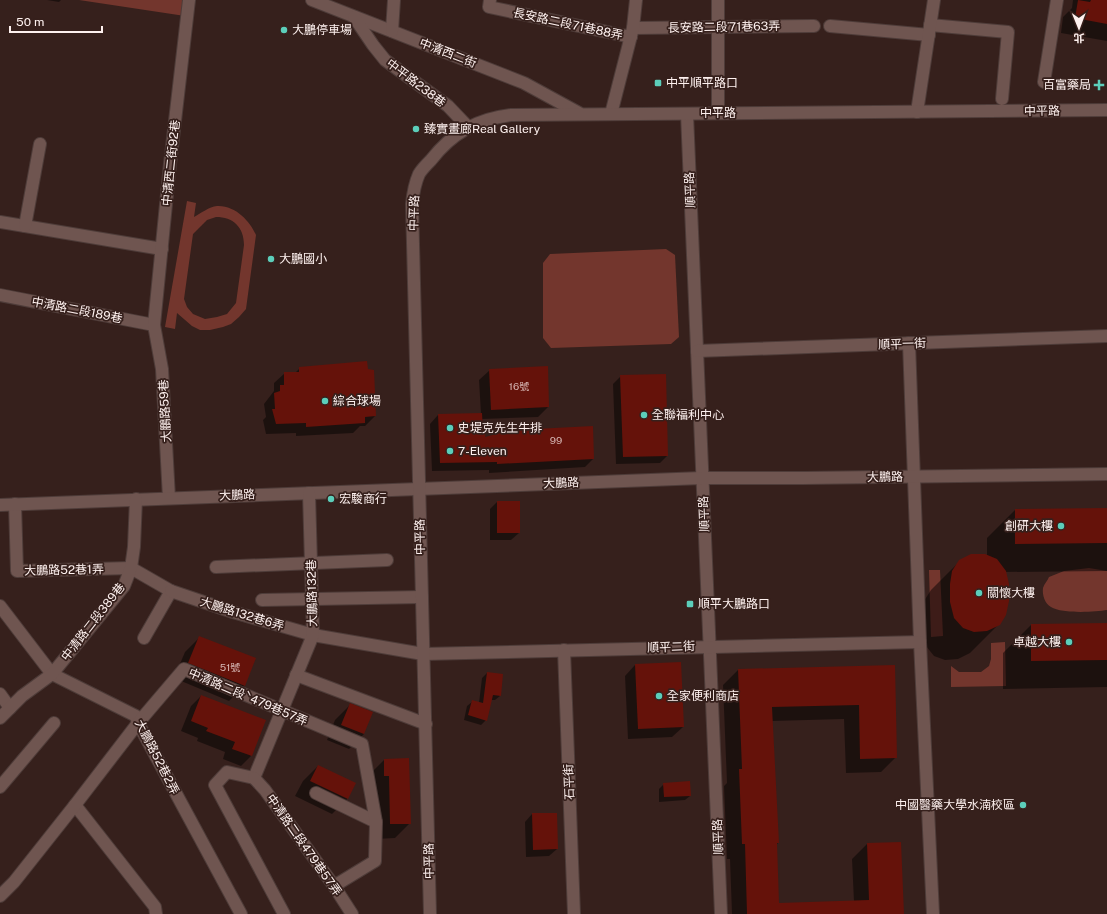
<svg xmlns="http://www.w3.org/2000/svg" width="1107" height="914" font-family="'Public Sans','Noto Sans TC',sans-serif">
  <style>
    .green { fill: #73362d; fill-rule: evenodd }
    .shadow { fill: #0007 }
    .building { fill: #65120a }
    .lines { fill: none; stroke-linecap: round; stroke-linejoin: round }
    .minor-casing { stroke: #4e3c39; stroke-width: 14 }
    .minor { stroke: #6f5550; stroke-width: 12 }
    .poi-dot { fill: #5cceba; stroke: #36201c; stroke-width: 1.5 }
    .labels { text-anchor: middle; stroke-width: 3.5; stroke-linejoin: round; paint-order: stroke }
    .number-label { font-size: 10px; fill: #d8b9b6 }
    .street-label { font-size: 12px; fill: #fef1ef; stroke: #36201c }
    .poi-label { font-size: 12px; fill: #fef1ef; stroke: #36201c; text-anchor: start }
  </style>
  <rect width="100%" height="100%" fill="#36201c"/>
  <g class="green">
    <polygon points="79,0 186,0 185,16"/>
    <path d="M187 201 196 203 194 217C201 213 209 207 217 206 235 205 250 221 256 235L246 309 239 317 231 324 223 327 210 330H200L192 326 177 313 175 329 165 327ZM216 217C233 217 244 227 244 245L236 303 227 314 217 317 205 319 193 314 187 307 184 299 193 234 207 220Z"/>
    <polygon points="666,249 675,255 679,337 671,344 551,348 543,338 543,263 550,254"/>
    <path d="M1089 568 1107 571V610C1095 612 1062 614 1051 607 1045 604 1042 595 1043 588 1044 584 1048 580 1049 577L1064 571Z"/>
    <polygon points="929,570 940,570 943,636 931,637"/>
    <polygon points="1005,642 1006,686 951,687 951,666 959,672 981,672 989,666 991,659 991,643"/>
  </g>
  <g class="shadow">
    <polygon points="47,0 61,0 59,2"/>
    <polygon points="1073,0 1107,0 1107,41 1061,33 1063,17 1072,8"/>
    <polygon points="300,368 375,416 365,426 360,426 353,433 296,436 296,433 266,434 263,420 266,417 264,404 274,391 274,383 285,373 295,373"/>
    <polygon points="490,370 548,407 538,417 482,419 484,439 534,430 593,459 585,467 489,473 489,470 432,471 430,424 438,415 481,414 479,380"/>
    <polygon points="621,376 667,456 660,463 616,464 613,384"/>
    <polygon points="497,502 519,533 511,540 490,540 490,509"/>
    <polygon points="1107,509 1107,571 1005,572 999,624 970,653 958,659 945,660 934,656 926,646 924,601 931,590 960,561 987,556 987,538 1015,510"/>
    <polygon points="1107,624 1107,687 1003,689 1003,653 1031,625"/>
    <polygon points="200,637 255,659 244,686 229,701 174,678 185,652"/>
    <polygon points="680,663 683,727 672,737 628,739 625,676 635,665"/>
    <polygon points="894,666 896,757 881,772 846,773 844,719 772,721 778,843 776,845 778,904 854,902 852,859 867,844 903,914 732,914 730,859 727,859 724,786 727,783 723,685 738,670"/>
    <polygon points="487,673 500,696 495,700 491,700 486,720 481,725 464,720 467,706 472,702 479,703 482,678"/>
    <polygon points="201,696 251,756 241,766 223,759 225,752 197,741 198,738 181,731 191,706"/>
    <polygon points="350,705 364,734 349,749 327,740 335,720"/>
    <polygon points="384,760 410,823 395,838 376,839 369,775"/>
    <polygon points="318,766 355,784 347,799 332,814 295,796 303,781"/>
    <polygon points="664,784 690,796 685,800 659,802 659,789"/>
    <polygon points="532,814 557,849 549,856 526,857 525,822"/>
  </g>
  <g class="building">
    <polygon points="1078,0 1090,2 1091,0 1107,0 1107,24 1075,18"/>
    <polygon points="367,361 368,369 374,370 376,416 365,417 365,423 306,427 306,423 276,424 272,409 275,409 274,393 280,391 280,385 284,385 284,372 299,372 299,367"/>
    <polygon points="548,366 549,407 491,410 489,369"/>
    <polygon points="666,374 668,456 623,457 620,375"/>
    <polygon points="482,413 483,431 486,430 485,437 535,424 535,429 593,426 594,459 497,464 497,462 440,463 438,414"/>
    <rect x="497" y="501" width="23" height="32"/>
    <polygon points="1107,508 1107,543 1015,544 1015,509"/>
    <polygon points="971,554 985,554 997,559 1006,571 1009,584 1009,601 1006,615 1000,625 987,631 974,632 963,628 954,618 950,602 950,584 952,571 959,560"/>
    <polygon points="1107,623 1107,660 1031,661 1031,624"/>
    <polygon points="199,636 256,658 245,686 188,663"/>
    <polygon points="681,662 684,727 638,729 635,664"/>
    <polygon points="895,665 897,758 860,759 859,705 772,707 779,843 777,843 779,903 869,900 867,843 901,842 904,914 747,914 745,844 742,844 739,769 742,769 738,669"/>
    <polygon points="487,672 503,674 501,696 493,695 487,721 468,715 472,700 483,703"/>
    <polygon points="201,695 266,720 252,756 232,749 235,742 206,731 208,728 191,721"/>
    <polygon points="350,703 373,712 364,734 341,725"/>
    <polygon points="409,758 411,824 390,824 389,776 384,776 384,759"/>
    <polygon points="318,765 356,783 348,799 310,781"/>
    <polygon points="690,781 691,796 664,797 663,783"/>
    <polygon points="532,813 557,813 558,849 533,850"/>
  </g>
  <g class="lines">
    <g class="minor-casing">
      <g id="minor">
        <polyline points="312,0 524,83 579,113"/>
        <polyline points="490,0 489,7 631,37"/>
        <polyline points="718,0 718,113"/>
        <polyline points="354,17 373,45 385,60 448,106 468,127"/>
        <polyline points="930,25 1008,32 1002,99"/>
        <polyline points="830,26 929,35"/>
        <polyline points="633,28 814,26"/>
        <polyline points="392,31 394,0"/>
        <polyline points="1044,82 1057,0"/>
        <polyline points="917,112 934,0"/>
        <polyline points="611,114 633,28 636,0"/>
        <polyline points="687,114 721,914"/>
        <polyline points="0,222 162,249"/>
        <polyline points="25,226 40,144"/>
        <polyline points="0,295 154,325"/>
        <polyline points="909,343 920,642 933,914"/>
        <polyline points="697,351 1107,336"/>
        <polyline points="169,498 162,369 154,325 170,164 189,0"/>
        <polyline points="15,504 17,571 131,568 171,591 144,638"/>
        <polyline points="0,505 702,478 804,478 1107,474"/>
        <polyline points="216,567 387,560"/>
        <polyline points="171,591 233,612 313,635 423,654 920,642"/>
        <polyline points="262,600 422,597"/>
        <polyline points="0,606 52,674 136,716 138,723 241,914"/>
        <polyline points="564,650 574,914"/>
        <polyline points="296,675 426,724"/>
        <polyline points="0,694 10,708"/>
        <polyline points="0,718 22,696 52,674 124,586 131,568 134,547 136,499"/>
        <polyline points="254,778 313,635 309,493"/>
        <polyline points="254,778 227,772 215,785 284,914"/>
        <polyline points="254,778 265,790 334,886 352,914"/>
        <polyline points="0,787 54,723"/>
        <polyline points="316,793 376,822"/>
        <polyline points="75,805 155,907 156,914"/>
        <polyline points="0,896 14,882 75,805 138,723 184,669 362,744 376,822 375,861 334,886"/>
        <path d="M430 914 412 204C413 194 415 183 419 174 422 169 427 164 431 160 452 133 477 119 511 115L1107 110"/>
      </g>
    </g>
    <use href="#minor" class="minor"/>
  </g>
  <g class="poi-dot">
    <circle cx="284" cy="30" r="4"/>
    <rect x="654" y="79" width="8" height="8" rx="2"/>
    <path d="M1097 79h4v4h4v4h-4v4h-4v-4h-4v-4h4z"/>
    <circle cx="416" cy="129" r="4"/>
    <circle cx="271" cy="259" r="4"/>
    <circle cx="325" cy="401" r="4"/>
    <circle cx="644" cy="415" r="4"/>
    <circle cx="450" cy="428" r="4"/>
    <circle cx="450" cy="451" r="4"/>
    <circle cx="331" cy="499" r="4"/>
    <circle cx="1061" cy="526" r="4"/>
    <circle cx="979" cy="593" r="4"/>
    <rect x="686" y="600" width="8" height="8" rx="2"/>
    <circle cx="1069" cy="642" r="4"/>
    <circle cx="659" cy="696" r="4"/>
    <circle cx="1023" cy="805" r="4"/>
  </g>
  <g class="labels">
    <g class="number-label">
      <text x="519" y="390">16號</text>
      <text x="556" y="444">99</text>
      <text x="230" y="671">51號</text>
    </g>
    <g class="street-label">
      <text transform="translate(568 24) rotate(12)" y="4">長安路二段71巷88弄</text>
      <text transform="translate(724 27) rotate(-1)" y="4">長安路二段˙71巷63弄</text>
      <text transform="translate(448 53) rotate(21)" y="4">中清西二街</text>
      <text transform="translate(416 83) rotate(37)" y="4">中平路238巷</text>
      <text transform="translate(1042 111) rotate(-1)" y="4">中平路</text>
      <text x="718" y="117">中平路</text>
      <text transform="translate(171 163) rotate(-84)" y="4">中清西二街92巷</text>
      <text transform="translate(690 190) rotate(-92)" y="4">順平路</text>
      <text transform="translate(414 213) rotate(-88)" y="4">中平路</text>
      <text transform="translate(77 310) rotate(11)" y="4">中清路二段189巷</text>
      <text transform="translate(902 344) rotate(-2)" y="4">順平一街</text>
      <text transform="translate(165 411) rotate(-93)" y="4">大鵬路59巷</text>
      <text transform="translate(885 477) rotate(-1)" y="4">大鵬路</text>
      <text transform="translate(561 483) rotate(-2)" y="4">大鵬路</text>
      <text transform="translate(237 495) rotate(-2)" y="4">大鵬路</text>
      <text transform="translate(704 514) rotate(-92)" y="4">順平路</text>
      <text transform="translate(420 537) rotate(-91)" y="4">中平路</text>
      <text transform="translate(64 570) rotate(-1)" y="4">大鵬路52巷1弄</text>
      <text transform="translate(312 593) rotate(-91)" y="4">大鵬路132巷</text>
      <text transform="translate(242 614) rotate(17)" y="4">大鵬路132巷6弄</text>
      <text transform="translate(93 622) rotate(-52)" y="4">中清路二段389巷</text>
      <text transform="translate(671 647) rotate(-2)" y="4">順平二街</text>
      <text transform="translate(248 697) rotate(23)" y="4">中清路二段ˋ479巷57弄</text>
      <text transform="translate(157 757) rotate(63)" y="4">大鵬路52巷2弄</text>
      <text transform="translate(569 782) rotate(-92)" y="4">石平街</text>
      <text transform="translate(718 837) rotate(-92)" y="4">順平路</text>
      <text transform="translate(304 845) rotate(55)" y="4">中清路二段479巷57弄</text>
      <text transform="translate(429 861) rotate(-91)" y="4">中平路</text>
    </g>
    <g class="poi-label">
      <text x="292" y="34">大鵬停車場</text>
      <text x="666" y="87">中平順平路口</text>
      <text x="1091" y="89" text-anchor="end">百富藥局</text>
      <text x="424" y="133">臻實畫廊Real Gallery</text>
      <text x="279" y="263">大鵬國小</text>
      <text x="333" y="405">綜合球場</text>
      <text x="652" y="419">全聯福利中心</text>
      <text x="458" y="432">史堤克先生牛排</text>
      <text x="458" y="455">7-Eleven</text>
      <text x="339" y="503">宏駿商行</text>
      <text x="1053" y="530" text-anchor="end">創研大樓</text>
      <text x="987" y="597">關懷大樓</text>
      <text x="698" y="608">順平大鵬路口</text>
      <text x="1061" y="646" text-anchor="end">卓越大樓</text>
      <text x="667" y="700">全家便利商店</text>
      <text x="1015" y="809" text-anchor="end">中國醫藥大學水湳校區</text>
    </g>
  </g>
  <g transform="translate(1079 28) rotate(179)" stroke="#36201c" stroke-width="3" paint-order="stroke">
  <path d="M0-3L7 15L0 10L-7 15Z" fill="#fef1ef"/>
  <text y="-6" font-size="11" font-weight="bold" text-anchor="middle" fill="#fef1ef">北</text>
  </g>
  <path d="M10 26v6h92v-6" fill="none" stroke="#fef1ef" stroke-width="2"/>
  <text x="16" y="26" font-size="12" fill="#fef1ef" stroke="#36201c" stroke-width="3" paint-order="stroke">50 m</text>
</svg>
